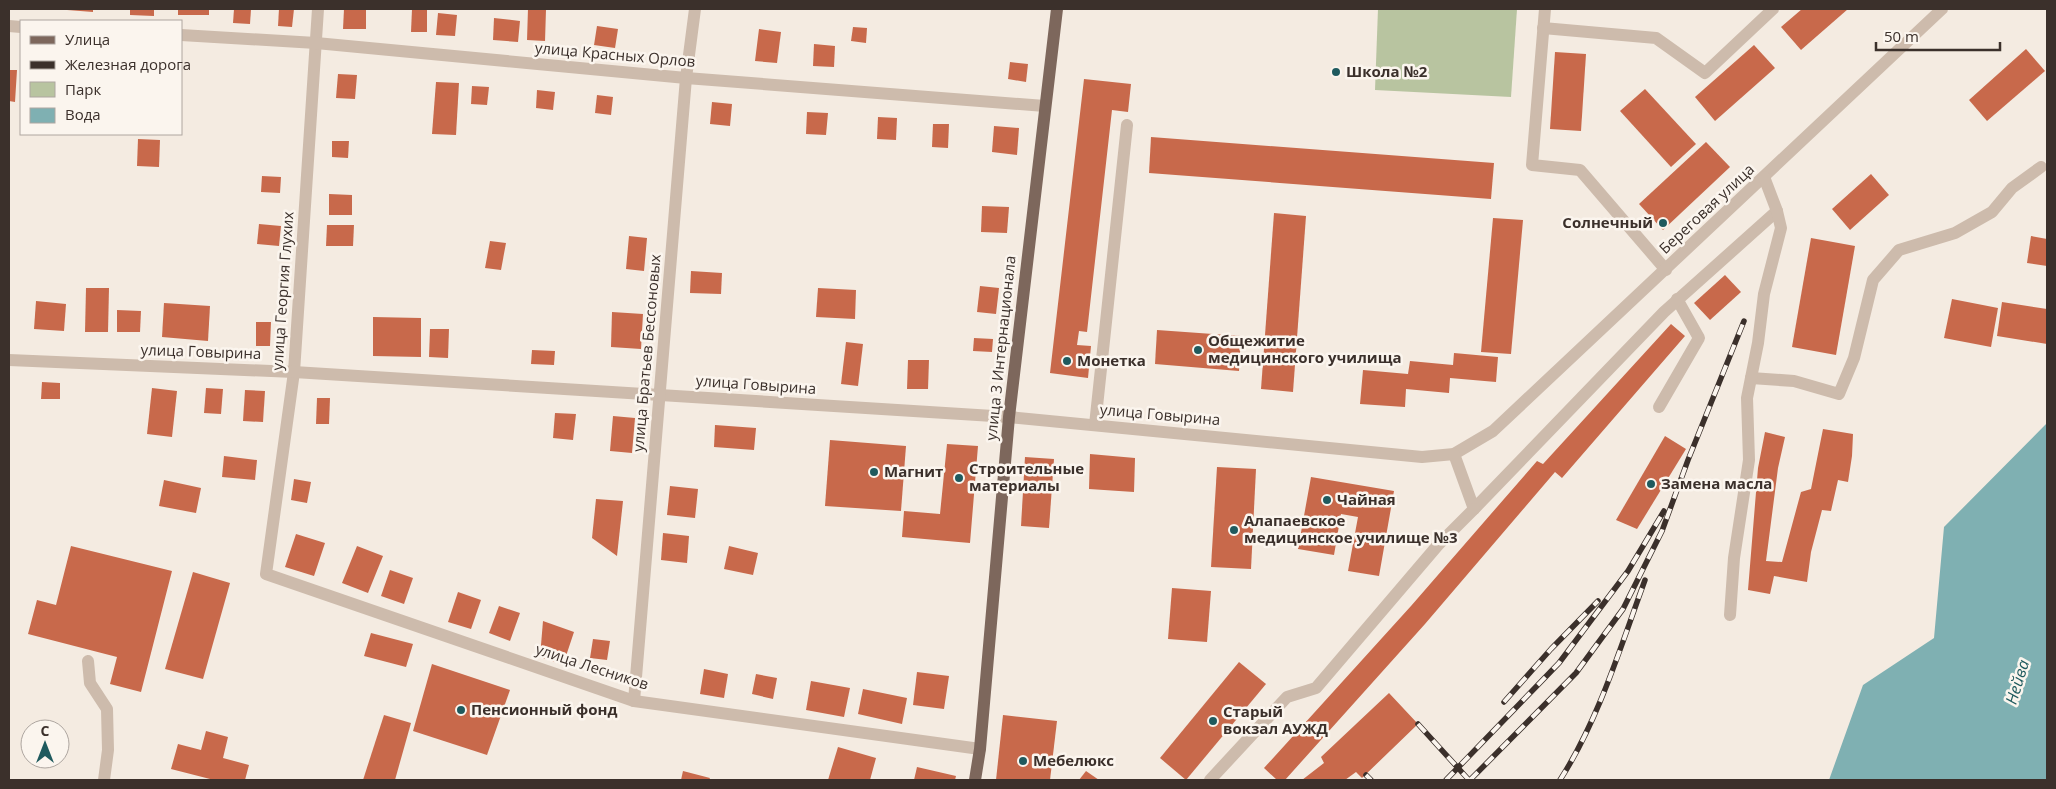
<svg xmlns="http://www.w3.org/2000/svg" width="2056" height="789" font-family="'Open Sans',sans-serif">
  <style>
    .green { fill: #b8c4a0 }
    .water { fill: #7fb0b2 }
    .building { fill: #c8694b }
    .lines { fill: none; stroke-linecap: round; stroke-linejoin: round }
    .minor { stroke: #cdbbac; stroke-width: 12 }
    .major { stroke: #7d675c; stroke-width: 12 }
    .rail-casing { stroke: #3b302b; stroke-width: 5.5 }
    .rail { stroke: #fbf5ee; stroke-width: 4; stroke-dasharray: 11; stroke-linecap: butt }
    .poi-dot { fill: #1f5a5e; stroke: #fbf5ee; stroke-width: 2 }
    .labels { text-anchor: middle; stroke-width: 5; stroke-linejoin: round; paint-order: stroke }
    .street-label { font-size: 15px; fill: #3b302b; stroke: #fbf5ee }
    .poi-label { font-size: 15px; font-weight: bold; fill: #3b302b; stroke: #fbf5ee; text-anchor: start }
    .water-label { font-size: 16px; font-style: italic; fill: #1f5a5e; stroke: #fbf5ee }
  </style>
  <rect width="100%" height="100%" fill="#f4ebe1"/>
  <polygon class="green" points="1378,9 1517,9 1511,97 1375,90"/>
  <polygon class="water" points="2047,423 2047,780 1829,780 1863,685 1934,638 1944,527"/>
  <g class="building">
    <polygon points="67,9 93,9 93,12 67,10"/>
    <polygon points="130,9 154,9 154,16 130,15"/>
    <rect x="178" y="9" width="31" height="6"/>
    <polygon points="234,9 251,9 250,24 233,23"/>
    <polygon points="279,9 294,9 292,27 278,26"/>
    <polygon points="344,9 366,9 366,29 343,29"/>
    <polygon points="412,9 427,9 427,32 411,32"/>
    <polygon points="528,9 546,9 545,41 527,40"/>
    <polygon points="1802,9 1848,9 1801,50 1781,27"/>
    <polygon points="438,13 457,15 455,36 436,35"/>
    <polygon points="494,18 520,21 518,42 493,40"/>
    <polygon points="597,26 618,29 615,48 594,45"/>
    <polygon points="853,27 867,28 866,43 851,41"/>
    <polygon points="759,29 781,32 777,63 755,61"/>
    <polygon points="814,44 835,46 834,67 813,66"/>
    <polygon points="1754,45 1775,68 1715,121 1695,97"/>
    <polygon points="2026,49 2045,71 1987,121 1969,100"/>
    <polygon points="1555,52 1586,54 1581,131 1550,129"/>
    <polygon points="1010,62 1028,64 1026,82 1008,79"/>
    <polygon points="9,70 17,70 15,102 9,101"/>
    <polygon points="338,74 357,75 355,99 336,98"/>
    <polygon points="1084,79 1131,84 1128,112 1112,110 1087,332 1079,331 1077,345 1091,346 1088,378 1050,373"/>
    <polygon points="436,82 459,83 456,135 432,134"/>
    <polygon points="472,86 489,87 487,105 471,104"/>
    <polygon points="1645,89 1696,144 1671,167 1620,111"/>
    <polygon points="537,90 555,92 553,110 536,108"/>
    <polygon points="597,95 613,97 611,115 595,113"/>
    <polygon points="712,102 732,104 730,126 710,124"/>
    <polygon points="807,112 828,113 826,135 806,134"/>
    <polygon points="878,117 897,118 896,140 877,139"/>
    <polygon points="933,124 949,124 948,148 932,147"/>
    <polygon points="994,126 1019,128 1017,155 992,152"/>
    <polygon points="1151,137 1494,163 1491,199 1149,173"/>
    <polygon points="138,139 160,140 159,167 137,166"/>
    <polygon points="332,141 349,141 348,158 332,157"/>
    <polygon points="1706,142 1730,167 1663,230 1639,204"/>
    <polygon points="1871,174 1889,195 1850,230 1832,209"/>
    <polygon points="262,176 281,177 280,193 261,192"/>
    <polygon points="329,194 352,195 352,215 329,215"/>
    <polygon points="982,206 1009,207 1007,233 981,232"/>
    <polygon points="1274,213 1306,216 1293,392 1261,389"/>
    <polygon points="1493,218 1523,220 1511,354 1481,352"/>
    <polygon points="259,224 281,226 279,246 257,244"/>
    <polygon points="327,225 354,225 353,246 326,246"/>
    <polygon points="629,236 647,238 644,271 626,269"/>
    <polygon points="2031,236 2047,239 2047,266 2027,263"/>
    <polygon points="1811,238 1855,246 1836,355 1792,347"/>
    <polygon points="490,241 506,243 501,270 485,268"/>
    <polygon points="691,271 722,273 721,294 690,293"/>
    <polygon points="1725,275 1741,292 1710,320 1694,303"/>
    <polygon points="980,286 999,288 996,314 977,312"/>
    <polygon points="86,288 109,288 108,332 85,332"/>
    <polygon points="818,288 856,290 855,319 816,317"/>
    <polygon points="1952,299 1998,308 1991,347 1944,338"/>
    <polygon points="36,301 66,304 64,331 34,329"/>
    <polygon points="2002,302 2047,309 2047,344 1997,336"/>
    <polygon points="164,303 210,306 208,341 162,337"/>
    <polygon points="117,310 141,311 140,332 117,332"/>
    <polygon points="612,312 643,314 641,349 611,347"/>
    <polygon points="373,317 421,318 421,357 373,356"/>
    <polygon points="256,322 271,322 270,346 256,346"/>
    <polygon points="1671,324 1685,336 1562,478 1555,472 1425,624 1285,780 1277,780 1264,768 1411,606 1537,461 1543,464"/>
    <polygon points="430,329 449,329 448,358 429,357"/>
    <polygon points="1157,330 1241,336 1239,371 1155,364"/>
    <polygon points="974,338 993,339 992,352 973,351"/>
    <polygon points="846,342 863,344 858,386 841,384"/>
    <polygon points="532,350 555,351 554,365 531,364"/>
    <polygon points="1454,353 1498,357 1496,382 1450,378 1449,393 1406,389 1405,407 1360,404 1363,370 1408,374 1410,361 1453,365"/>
    <polygon points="908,360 929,360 928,389 907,389"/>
    <polygon points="42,382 60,383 60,399 41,399"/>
    <polygon points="152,388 177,391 172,437 147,434"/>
    <polygon points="206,388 223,389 221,414 204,413"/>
    <polygon points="245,390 265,391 263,422 243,421"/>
    <polygon points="317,398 330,398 329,424 316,424"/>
    <polygon points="555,413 576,414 573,440 553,438"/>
    <polygon points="613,416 635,418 632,453 610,451"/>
    <polygon points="715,425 756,428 754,450 714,447"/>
    <polygon points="1823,429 1853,434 1852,456 1848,482 1838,480 1831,511 1822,510 1811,552 1807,582 1774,576 1770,594 1748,590 1758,468 1765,432 1785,437 1778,468 1766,561 1782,562 1801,492 1811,489"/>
    <polygon points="1665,436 1686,449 1637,529 1616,520"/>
    <polygon points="830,440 906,446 901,511 825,506"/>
    <polygon points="947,444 978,446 970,543 902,537 904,511 940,514"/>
    <polygon points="1090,454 1135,458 1134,492 1089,489"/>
    <polygon points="224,456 257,460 255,480 222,477"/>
    <polygon points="1025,457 1054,459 1049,528 1021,526"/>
    <polygon points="1217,467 1256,469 1251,569 1211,567"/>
    <polygon points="1311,477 1394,491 1379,576 1348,571 1358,517 1341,514 1334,555 1298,549"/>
    <polygon points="294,479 311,482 307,503 291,500"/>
    <polygon points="164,480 201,488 196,513 159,506"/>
    <polygon points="670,486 698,489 695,518 667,515"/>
    <polygon points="596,499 623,501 617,556 592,538"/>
    <polygon points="663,533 689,536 687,563 661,560"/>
    <polygon points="296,534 325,543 314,576 285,567"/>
    <polygon points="71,546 172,571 141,692 110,684 117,657 28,634 37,600 56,605"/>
    <polygon points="357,546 383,556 368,593 342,583"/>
    <polygon points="729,546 758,553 753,575 724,569"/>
    <polygon points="390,570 413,578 404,604 381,596"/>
    <polygon points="193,572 230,583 203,679 165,669"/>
    <polygon points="1172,588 1211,591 1207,642 1168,639"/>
    <polygon points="458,592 481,600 471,629 448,622"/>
    <polygon points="499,606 520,613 510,641 489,633"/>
    <polygon points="543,621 574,632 563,665 540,657"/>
    <polygon points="371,633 413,644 406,667 364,656"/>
    <polygon points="593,639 610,641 607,660 590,658"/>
    <polygon points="1239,662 1266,684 1186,780 1160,758"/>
    <polygon points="432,664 510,690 487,755 413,731"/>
    <polygon points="704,669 728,674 724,698 700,694"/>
    <polygon points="917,672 949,676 944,709 913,705"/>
    <polygon points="756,674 777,678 773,699 752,694"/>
    <polygon points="811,681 850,688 844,717 806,710"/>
    <polygon points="863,689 907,698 902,724 858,714"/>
    <polygon points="1389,693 1418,724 1362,778 1356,772 1345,780 1302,780 1324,763 1321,757"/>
    <polygon points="384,715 411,723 395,780 363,780"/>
    <polygon points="1003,715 1057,721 1050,780 996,780"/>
    <polygon points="206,731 228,737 223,758 249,765 245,780 214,780 171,769 178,744 201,750"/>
    <polygon points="838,747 876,758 870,780 828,780"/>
    <polygon points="917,767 956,776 955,780 914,780"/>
    <polygon points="683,771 710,778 709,780 681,780"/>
    <polygon points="1086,771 1099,780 1079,780"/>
  </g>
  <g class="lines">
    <g class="minor">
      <polyline points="318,9 294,372 266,574 634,701 980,749"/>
      <polyline points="1545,9 1532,165 1580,170 1666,270"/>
      <polyline points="9,26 21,27"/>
      <polyline points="1543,28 1656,38 1705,73 1773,9"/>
      <polyline points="181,35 316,43 686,78 1045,106"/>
      <polyline points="9,360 294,372 1009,417 1422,457 1454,454 1493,431 1942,9"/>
      <polyline points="1751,378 1794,381 1839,394 1854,358 1873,280 1899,250 1955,233 1992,212 2012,188 2041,167"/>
      <polyline points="1659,407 1699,338 1677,299"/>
      <polyline points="1095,425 1127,125"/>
      <polyline points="1454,454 1474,509 1664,312 1777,211"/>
      <polyline points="1730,615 1734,558 1749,460 1747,398 1758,343 1764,294 1781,228 1777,211 1764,177"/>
      <polyline points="88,661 90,683 107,709 108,750 104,780"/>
      <polyline points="634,701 686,78 695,9"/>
      <polyline points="1210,780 1287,697 1316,688 1438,545 1474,509"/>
    </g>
    <polyline class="major" points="975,780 980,749 1009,417 1057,9"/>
    <g class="rail-casing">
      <g id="rail">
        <polyline points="1504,702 1551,649 1598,601"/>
        <polyline points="1418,724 1469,780"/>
        <polyline points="1366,775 1371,780"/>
        <polyline points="1446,780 1559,663 1628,571 1664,511"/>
        <polyline points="1470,780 1576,673 1623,609 1662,531 1688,460 1744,321"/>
        <path d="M1560 780C1599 719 1620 648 1645 580"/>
      </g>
    </g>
    <use href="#rail" class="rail"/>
  </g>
  <g class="poi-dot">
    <circle cx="1336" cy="72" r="5"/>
    <circle cx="1663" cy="223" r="5"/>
    <circle cx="1198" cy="350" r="5"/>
    <circle cx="1067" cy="361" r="5"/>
    <circle cx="874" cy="472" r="5"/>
    <circle cx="959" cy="478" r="5"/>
    <circle cx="1651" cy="484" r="5"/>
    <circle cx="1327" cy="500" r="5"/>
    <circle cx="1234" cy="530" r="5"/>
    <circle cx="461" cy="710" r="5"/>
    <circle cx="1213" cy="721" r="5"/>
    <circle cx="1023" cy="761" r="5"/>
  </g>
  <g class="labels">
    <g class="street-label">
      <text transform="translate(615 55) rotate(5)" y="5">улица Красных Орлов</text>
      <text transform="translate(1707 209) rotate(-43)" y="5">Береговая улица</text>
      <text transform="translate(283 291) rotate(-86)" y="5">улица Георгия Глухих</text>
      <text transform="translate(1001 348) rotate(-84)" y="5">улица 3 Интернационала</text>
      <text transform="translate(201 352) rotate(2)" y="5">улица Говырина</text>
      <text transform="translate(647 353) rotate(-85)" y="5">улица Братьев Бессоновых</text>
      <text transform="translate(756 385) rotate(4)" y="5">улица Говырина</text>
      <text transform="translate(1160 415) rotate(5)" y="5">улица Говырина</text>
      <text transform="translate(592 667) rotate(18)" y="5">улица Лесников</text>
    </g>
    <g class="poi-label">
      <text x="1346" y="77">Школа №2</text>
      <text x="1653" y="228" text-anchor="end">Солнечный</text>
      <text x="1208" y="346">Общежитие<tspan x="1208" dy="17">медицинского училища</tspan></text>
      <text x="1077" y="366">Монетка</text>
      <text x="969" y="474">Строительные<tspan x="969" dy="17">материалы</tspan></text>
      <text x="884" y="477">Магнит</text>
      <text x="1661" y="489">Замена масла</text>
      <text x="1337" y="505">Чайная</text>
      <text x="1244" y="526">Алапаевское<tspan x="1244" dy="17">медицинское училище №3</tspan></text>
      <text x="471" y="715">Пенсионный фонд</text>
      <text x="1223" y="717">Старый<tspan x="1223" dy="17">вокзал АУЖД</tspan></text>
      <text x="1033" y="766">Мебелюкс</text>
    </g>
    <g class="water-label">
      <text transform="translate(2017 682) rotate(-73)" y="6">Нейва</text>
    </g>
  </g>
  <rect width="2056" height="789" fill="none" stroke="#3b302b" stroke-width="20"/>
  <rect x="20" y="20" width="162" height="115" fill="#fbf5ee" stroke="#aea6a0"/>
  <rect x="30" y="36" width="25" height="8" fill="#7d675c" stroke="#aea6a0"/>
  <text x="65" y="45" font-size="15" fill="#3b302b">Улица</text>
  <rect x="30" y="61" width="25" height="8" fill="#3b302b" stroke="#aea6a0"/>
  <text x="65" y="70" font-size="15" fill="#3b302b">Железная дорога</text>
  <rect x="30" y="82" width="25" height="15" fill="#b8c4a0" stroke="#aea6a0"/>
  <text x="65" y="95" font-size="15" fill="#3b302b">Парк</text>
  <rect x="30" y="108" width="25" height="15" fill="#7fb0b2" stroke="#aea6a0"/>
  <text x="65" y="120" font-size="15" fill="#3b302b">Вода</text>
  <g transform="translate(45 744)"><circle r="24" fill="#fbf5ee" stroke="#aea6a0"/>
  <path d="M0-4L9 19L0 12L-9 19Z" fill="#1f5a5e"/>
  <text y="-8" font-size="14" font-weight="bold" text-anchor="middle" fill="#3b302b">С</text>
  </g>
  <path d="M1876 42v8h124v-8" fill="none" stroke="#3b302b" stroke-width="2.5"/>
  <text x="1884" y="42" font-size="15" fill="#3b302b" stroke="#fbf5ee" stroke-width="4" paint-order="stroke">50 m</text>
</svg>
